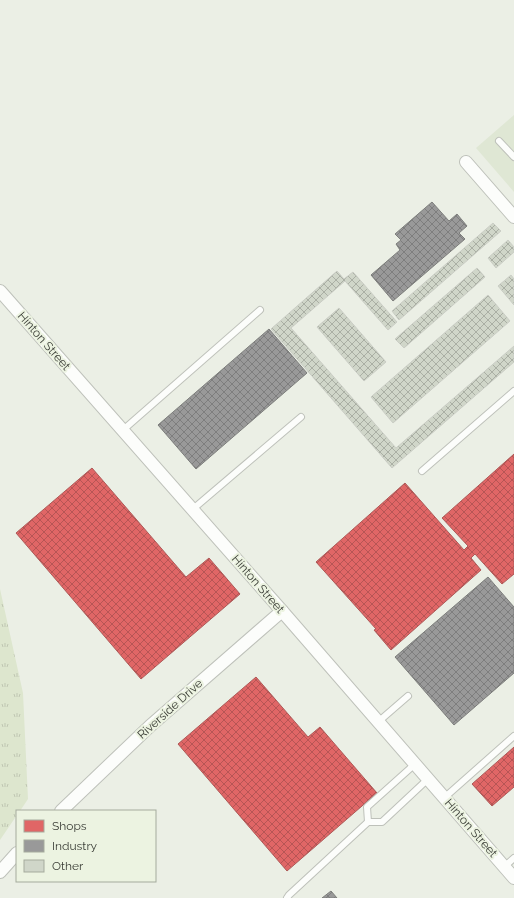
<svg xmlns="http://www.w3.org/2000/svg" width="514" height="898" font-family="Raleway,sans-serif">
  <style>
    .built { fill: #dfe7d4 }
    .park { fill: url(#park-tufts) }
    .shops { fill: url(#shops-cross-hatch); stroke: #ae5a58 }
    .industry { fill: url(#industry-cross-hatch); stroke: #7d7e7c }
    .building { fill: url(#building-cross-hatch); stroke: #cbcec6 }
    .lines { fill: none; stroke-linecap: round; stroke-linejoin: round }
    .service-casing { stroke: #bec1ba; stroke-width: 8 }
    .minor-casing { stroke: #bec1ba; stroke-width: 14 }
    .service { stroke: #fcfdfb; stroke-width: 6 }
    .minor { stroke: #fcfdfb; stroke-width: 12 }
    .labels { text-anchor: middle; stroke-width: 4; stroke-linejoin: round; paint-order: stroke }
    .street-label { font-size: 12px; fill: #3b3e37; stroke: #ecf3e1 }
  </style>
  <defs>
    <pattern id="park-tufts" width="24" height="20" patternUnits="userSpaceOnUse"><rect width="24" height="20" fill="#dde6ce"/><path d="M3 7l-1-3M5 7V3M7 7l1-3M15 17l-1-3M17 17v-4M19 17l1-3" fill="none" stroke="#bfc6b2"/></pattern>
    <pattern id="shops-cross-hatch" width="8" height="8" patternUnits="userSpaceOnUse"><rect width="8" height="8" fill="#e06666"/><path d="M0 0l8 8M0 8l8-8" fill="none" stroke="#b75555"/></pattern>
    <pattern id="industry-cross-hatch" width="8" height="8" patternUnits="userSpaceOnUse"><rect width="8" height="8" fill="#999"/><path d="M0 0l8 8M0 8l8-8" fill="none" stroke="#7e7e7e"/></pattern>
    <pattern id="building-cross-hatch" width="8" height="8" patternUnits="userSpaceOnUse"><rect width="8" height="8" fill="#d0d6c9"/><path d="M0 0l8 8M0 8l8-8" fill="none" stroke="#aaafa4"/></pattern>
  </defs>
  <rect width="100%" height="100%" fill="#ebefe5"/>
  <polygon class="built" points="514,115 514,192 476,148"/>
  <polygon class="park" points="0,589 23,693 28,799 20,811 17,811 17,815 0,840"/>
  <g class="shops">
    <polygon points="514,454 514,574 502,584 475,554 471,558 481,570 391,650 374,630 376,629 316,562 405,483 464,550 468,546 442,518"/>
    <polygon points="92,468 186,577 209,558 240,594 141,679 16,533"/>
    <polygon points="256,677 308,737 320,727 377,793 287,871 178,744"/>
    <polygon points="514,747 514,787 492,806 472,784"/>
  </g>
  <g class="industry">
    <polygon points="432,202 449,221 457,214 467,226 459,233 465,239 393,301 371,275 400,250 396,244 401,240 395,234"/>
    <polygon points="269,329 307,373 196,469 158,425"/>
    <polygon points="488,577 514,607 514,673 454,725 395,657"/>
    <polygon points="331,891 337,898 322,898"/>
  </g>
  <g class="building">
    <polygon points="493,223 501,231 399,320 392,311"/>
    <polygon points="508,240 514,247 514,252 496,268 488,258"/>
    <polygon points="477,268 485,277 404,348 395,339"/>
    <polygon points="337,271 344,279 353,272 397,322 388,330 345,281 291,328 396,448 514,346 514,362 392,468 271,329"/>
    <polygon points="511,275 514,279 514,305 498,286"/>
    <polygon points="488,295 510,321 393,423 371,397"/>
    <polygon points="339,308 386,362 364,381 317,327"/>
  </g>
  <g class="lines">
    <g class="service-casing">
      <g id="service">
        <polyline points="499,141 514,157"/>
        <polyline points="123,430 260,310"/>
        <polyline points="422,471 514,391"/>
        <polyline points="193,509 301,417"/>
        <polyline points="378,722 408,696"/>
        <polyline points="415,764 367,807 368,822 382,822 428,779"/>
        <polyline points="444,798 514,736"/>
        <polyline points="504,867 514,858"/>
        <polyline points="287,898 289,895 368,822"/>
      </g>
    </g>
    <g class="minor-casing">
      <g id="minor">
        <polyline points="466,162 514,217"/>
        <polyline points="0,291 282,611 514,878"/>
        <polyline points="61,811 150,726 282,611"/>
        <polyline points="0,872 17,853"/>
      </g>
    </g>
    <use href="#service" class="service"/>
    <use href="#minor" class="minor"/>
  </g>
  <g class="labels">
    <g class="street-label">
      <text transform="translate(44 341) rotate(49)" y="4">Hinton Street</text>
      <text transform="translate(258 584) rotate(49)" y="4">Hinton Street</text>
      <text transform="translate(170 709) rotate(-42)" y="4">Riverside Drive</text>
      <text transform="translate(471 828) rotate(49)" y="4">Hinton Street</text>
    </g>
  </g>
  <rect x="16" y="810" width="140" height="72" fill="#ecf3e1" stroke="#a5ab9d"/>
  <rect x="24" y="820" width="20" height="12" fill="#e06666" stroke="#a5ab9d"/>
  <text x="52" y="830" font-size="12" fill="#3b3e37">Shops</text>
  <rect x="24" y="840" width="20" height="12" fill="#999999" stroke="#a5ab9d"/>
  <text x="52" y="850" font-size="12" fill="#3b3e37">Industry</text>
  <rect x="24" y="860" width="20" height="12" fill="#d0d6c9" stroke="#a5ab9d"/>
  <text x="52" y="870" font-size="12" fill="#3b3e37">Other</text>
</svg>
